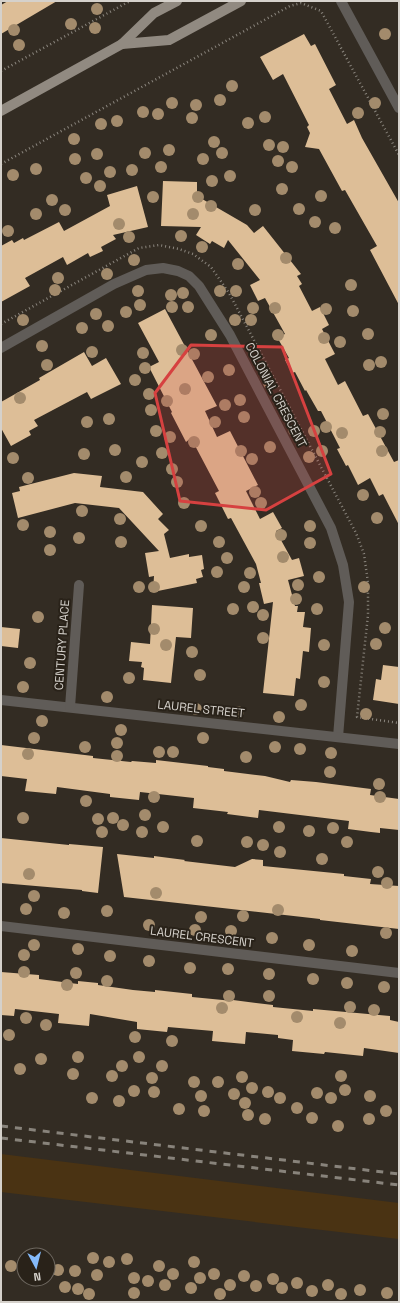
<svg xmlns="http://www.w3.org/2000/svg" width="400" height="1303" font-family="'Space Grotesk',sans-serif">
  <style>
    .green { fill: #4a3313 }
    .building { fill: #ddbe97 }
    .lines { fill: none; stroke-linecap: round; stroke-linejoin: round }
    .path { stroke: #8b867e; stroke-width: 2.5; stroke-dasharray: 1 3; stroke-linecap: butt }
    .minor { stroke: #605c58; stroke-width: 10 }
    .major { stroke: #918a81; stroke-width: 10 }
    .rail { stroke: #88837b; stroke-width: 3; stroke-dasharray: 7 7; stroke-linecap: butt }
    .tree { fill: #a38b6c }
    .marked { fill: #d64140; fill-opacity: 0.2; stroke: #d64140; stroke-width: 3; stroke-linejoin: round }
    .labels { text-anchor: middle; stroke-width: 4; stroke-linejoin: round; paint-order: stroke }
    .street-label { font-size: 12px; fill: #d5d1cb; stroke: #292219 }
  </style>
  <rect width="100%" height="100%" fill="#332c23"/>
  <polygon class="green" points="1,1154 399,1203 399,1239 1,1192"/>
  <g class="building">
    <polygon points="8,1 57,1 1,34 1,5"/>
    <polygon points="304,34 311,46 315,44 336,85 329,89 347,124 354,120 362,138 399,203 399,305 370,250 377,246 345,190 342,191 319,149 305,147 310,133 307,127 309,125 283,74 273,80 260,57"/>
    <polygon points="163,181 197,182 197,196 247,225 254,233 263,226 301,274 297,276 302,284 299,286 312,311 320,307 329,325 322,329 335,354 325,359 338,385 345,381 363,416 368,414 394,462 399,460 399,525 383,494 379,496 370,478 358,485 348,465 346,466 337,449 340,448 321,411 318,411 306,390 305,391 295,372 292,373 285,360 289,358 277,337 285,334 265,298 258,301 250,285 260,280 228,240 224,248 212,241 210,244 196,235 201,227 161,226"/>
    <polygon points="137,186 148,227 113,235 116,239 101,247 103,251 90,257 88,253 67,265 63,257 25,278 30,286 1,302 1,246 12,240 14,243 23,238 24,240 59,222 64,231 110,206 107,195"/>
    <polygon points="165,309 217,406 205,411 217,437 230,431 258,485 246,491 260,519 273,512 282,528 276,531 292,560 299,558 304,576 288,580 295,606 298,606 297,612 305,612 303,627 311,628 309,652 303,651 300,679 296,678 294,696 263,693 273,602 264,604 259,583 261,583 256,564 231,518 228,519 215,493 219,491 191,438 186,442 171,413 172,412 149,367 159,362 138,323"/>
    <polygon points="84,352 92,366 106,358 121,384 91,399 87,392 34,420 38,426 29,431 31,435 11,446 1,428 1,402 40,380 39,378"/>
    <polygon points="74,473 102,476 100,487 143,492 163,514 158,519 169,530 164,534 170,558 189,554 189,557 202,555 204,569 201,570 203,577 196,579 197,583 153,592 154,576 149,577 145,553 159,551 119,508 75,503 18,518 12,493 20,491 19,487"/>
    <polygon points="152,605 193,608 191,638 176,637 171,683 143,680 144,668 141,667 142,662 129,661 131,642 150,644"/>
    <polygon points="1,627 20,629 18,648 1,646"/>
    <polygon points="383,665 399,667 399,704 373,700 376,679 381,680"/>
    <polygon points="1,745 93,756 93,758 131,762 132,761 156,763 156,760 208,766 208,767 224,769 224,771 265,776 290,782 291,780 316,782 371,789 370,795 399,799 399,830 380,828 380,833 371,832 348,829 349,821 259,810 258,818 227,814 228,812 193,808 194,798 140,792 139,800 110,797 110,794 57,787 56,794 25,791 27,779 1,776"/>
    <polygon points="1,838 69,845 69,844 103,847 98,893 82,891 82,890 1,883"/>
    <polygon points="117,854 154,858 154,856 185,860 184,861 235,867 252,859 263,860 263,866 344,874 344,876 371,879 370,884 399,886 399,929 320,920 320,919 124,897"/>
    <polygon points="1,972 39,975 39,979 78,984 78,981 98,983 98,985 133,990 155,992 155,990 192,994 192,997 233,1001 233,1000 273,1005 273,1007 313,1011 313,1009 390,1016 390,1020 399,1022 399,1053 364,1048 363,1056 325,1052 324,1054 292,1051 293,1040 278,1038 278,1035 246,1032 245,1044 212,1041 213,1031 168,1027 167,1032 137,1029 137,1022 90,1014 89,1026 58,1023 59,1014 15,1009 14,1016 1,1015"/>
  </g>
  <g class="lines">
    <g class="path">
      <polyline points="1,71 130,1"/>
      <polyline points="1,164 290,6 301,3 321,11 399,155"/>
      <polyline points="1,324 139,248 159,245 179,249 193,254 211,267 229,293 356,533 364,554 368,583 368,615 357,717 399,723"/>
    </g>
    <g class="minor">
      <polyline points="341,1 399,108"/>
      <polyline points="1,348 114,284 146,270 163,268 178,271 189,276 199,286 230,335 331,528 343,565 349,602 338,737"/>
      <polyline points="1,700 399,744"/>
      <polyline points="70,707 79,585"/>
      <polyline points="1,926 399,973"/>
    </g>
    <g class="major">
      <polyline points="122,44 169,40 241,1"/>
      <polyline points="1,111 122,44 154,13 177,1"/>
    </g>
    <g class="rail">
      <polyline points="1,1126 399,1174"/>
      <polyline points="1,1138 399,1185"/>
    </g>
  </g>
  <g class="tree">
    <circle cx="97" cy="9" r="6"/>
    <circle cx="71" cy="24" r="6"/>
    <circle cx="95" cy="28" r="6"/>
    <circle cx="14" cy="30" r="6"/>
    <circle cx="385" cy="34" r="6"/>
    <circle cx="19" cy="45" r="6"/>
    <circle cx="232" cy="86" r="6"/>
    <circle cx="220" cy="100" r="6"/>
    <circle cx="172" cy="103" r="6"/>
    <circle cx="375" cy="103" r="6"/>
    <circle cx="196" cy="105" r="6"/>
    <circle cx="143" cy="112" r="6"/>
    <circle cx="358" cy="113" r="6"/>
    <circle cx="158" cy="114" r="6"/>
    <circle cx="265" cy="117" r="6"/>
    <circle cx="192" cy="118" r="6"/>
    <circle cx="117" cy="121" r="6"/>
    <circle cx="248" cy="123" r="6"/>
    <circle cx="101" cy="124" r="6"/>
    <circle cx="74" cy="139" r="6"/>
    <circle cx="214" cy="142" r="6"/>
    <circle cx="269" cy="145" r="6"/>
    <circle cx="283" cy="147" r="6"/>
    <circle cx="169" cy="150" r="6"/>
    <circle cx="145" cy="153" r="6"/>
    <circle cx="222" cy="153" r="6"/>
    <circle cx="97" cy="154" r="6"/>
    <circle cx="75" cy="159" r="6"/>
    <circle cx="203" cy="159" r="6"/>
    <circle cx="278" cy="161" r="6"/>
    <circle cx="161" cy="167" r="6"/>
    <circle cx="292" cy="167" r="6"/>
    <circle cx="36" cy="169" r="6"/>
    <circle cx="132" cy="170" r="6"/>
    <circle cx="110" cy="172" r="6"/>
    <circle cx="13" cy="175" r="6"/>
    <circle cx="230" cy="176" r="6"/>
    <circle cx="86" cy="178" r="6"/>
    <circle cx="212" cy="181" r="6"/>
    <circle cx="100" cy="186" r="6"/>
    <circle cx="282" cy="189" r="6"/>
    <circle cx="321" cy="196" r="6"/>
    <circle cx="153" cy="197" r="6"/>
    <circle cx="198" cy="197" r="6"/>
    <circle cx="52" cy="200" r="6"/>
    <circle cx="211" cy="206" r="6"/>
    <circle cx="299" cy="209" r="6"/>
    <circle cx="65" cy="210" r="6"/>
    <circle cx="255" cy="210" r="6"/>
    <circle cx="36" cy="214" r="6"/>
    <circle cx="193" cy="214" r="6"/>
    <circle cx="315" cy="222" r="6"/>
    <circle cx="119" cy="224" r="6"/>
    <circle cx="335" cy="228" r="6"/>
    <circle cx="8" cy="231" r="6"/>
    <circle cx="181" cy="236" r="6"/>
    <circle cx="129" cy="237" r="6"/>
    <circle cx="202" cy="247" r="6"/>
    <circle cx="286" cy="258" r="6"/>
    <circle cx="134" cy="260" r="6"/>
    <circle cx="238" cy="264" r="6"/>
    <circle cx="107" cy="274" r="6"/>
    <circle cx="58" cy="278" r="6"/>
    <circle cx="351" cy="285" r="6"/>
    <circle cx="55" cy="290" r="6"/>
    <circle cx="138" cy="291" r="6"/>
    <circle cx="220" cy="291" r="6"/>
    <circle cx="236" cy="291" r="6"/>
    <circle cx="183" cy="293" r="6"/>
    <circle cx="171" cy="295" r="6"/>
    <circle cx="140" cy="305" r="6"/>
    <circle cx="172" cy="307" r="6"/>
    <circle cx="188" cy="307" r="6"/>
    <circle cx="253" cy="308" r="6"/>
    <circle cx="275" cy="308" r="6"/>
    <circle cx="326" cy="309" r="6"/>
    <circle cx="353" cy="311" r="6"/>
    <circle cx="126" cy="312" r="6"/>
    <circle cx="96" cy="314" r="6"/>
    <circle cx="23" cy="320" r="6"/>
    <circle cx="235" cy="320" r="6"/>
    <circle cx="251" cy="320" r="6"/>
    <circle cx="108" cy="326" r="6"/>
    <circle cx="82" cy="328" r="6"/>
    <circle cx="368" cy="334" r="6"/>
    <circle cx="211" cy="335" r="6"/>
    <circle cx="278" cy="335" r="6"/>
    <circle cx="324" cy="338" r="6"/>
    <circle cx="340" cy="342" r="6"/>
    <circle cx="42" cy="346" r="6"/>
    <circle cx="182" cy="350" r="6"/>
    <circle cx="92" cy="352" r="6"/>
    <circle cx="143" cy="353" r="6"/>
    <circle cx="194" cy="354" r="6"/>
    <circle cx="381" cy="362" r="6"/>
    <circle cx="47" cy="365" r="6"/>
    <circle cx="369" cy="365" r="6"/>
    <circle cx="145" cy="368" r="6"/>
    <circle cx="229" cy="370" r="6"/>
    <circle cx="208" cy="377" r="6"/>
    <circle cx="135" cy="380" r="6"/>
    <circle cx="269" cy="383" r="6"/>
    <circle cx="185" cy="389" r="6"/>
    <circle cx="149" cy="394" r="6"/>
    <circle cx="20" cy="398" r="6"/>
    <circle cx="240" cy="400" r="6"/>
    <circle cx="167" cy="401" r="6"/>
    <circle cx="225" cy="405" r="6"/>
    <circle cx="151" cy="410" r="6"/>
    <circle cx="383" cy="414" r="6"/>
    <circle cx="244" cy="417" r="6"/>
    <circle cx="109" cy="419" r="6"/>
    <circle cx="87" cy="422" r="6"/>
    <circle cx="215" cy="422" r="6"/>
    <circle cx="326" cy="427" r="6"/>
    <circle cx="294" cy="430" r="6"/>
    <circle cx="156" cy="431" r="6"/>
    <circle cx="314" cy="431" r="6"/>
    <circle cx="380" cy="432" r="6"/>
    <circle cx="342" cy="433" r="6"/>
    <circle cx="170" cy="437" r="6"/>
    <circle cx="194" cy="442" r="6"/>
    <circle cx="270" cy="447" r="6"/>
    <circle cx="115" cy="450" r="6"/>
    <circle cx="241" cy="451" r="6"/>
    <circle cx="322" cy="451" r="6"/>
    <circle cx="382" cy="451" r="6"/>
    <circle cx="162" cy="453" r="6"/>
    <circle cx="84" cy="454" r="6"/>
    <circle cx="309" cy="457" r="6"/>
    <circle cx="13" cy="458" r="6"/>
    <circle cx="252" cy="459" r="6"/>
    <circle cx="142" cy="462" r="6"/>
    <circle cx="172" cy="469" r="6"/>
    <circle cx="126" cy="477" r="6"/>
    <circle cx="28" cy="478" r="6"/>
    <circle cx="177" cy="482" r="6"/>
    <circle cx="255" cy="492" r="6"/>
    <circle cx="363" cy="495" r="6"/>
    <circle cx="184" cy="503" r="6"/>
    <circle cx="261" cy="503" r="6"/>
    <circle cx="82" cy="511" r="6"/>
    <circle cx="377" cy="518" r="6"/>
    <circle cx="120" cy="519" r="6"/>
    <circle cx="23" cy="525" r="6"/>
    <circle cx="201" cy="526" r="6"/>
    <circle cx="310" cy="526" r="6"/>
    <circle cx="50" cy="532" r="6"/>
    <circle cx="281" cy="535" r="6"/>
    <circle cx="79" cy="538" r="6"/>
    <circle cx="121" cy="542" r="6"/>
    <circle cx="219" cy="542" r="6"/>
    <circle cx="310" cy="543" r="6"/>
    <circle cx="50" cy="550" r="6"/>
    <circle cx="283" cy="557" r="6"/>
    <circle cx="227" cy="558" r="6"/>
    <circle cx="217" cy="572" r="6"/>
    <circle cx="250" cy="573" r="6"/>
    <circle cx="319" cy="577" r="6"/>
    <circle cx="298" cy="585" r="6"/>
    <circle cx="139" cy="587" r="6"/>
    <circle cx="154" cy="587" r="6"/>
    <circle cx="244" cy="587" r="6"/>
    <circle cx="364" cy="587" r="6"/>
    <circle cx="296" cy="599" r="6"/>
    <circle cx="253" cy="607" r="6"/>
    <circle cx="233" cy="609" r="6"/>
    <circle cx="317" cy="609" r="6"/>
    <circle cx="263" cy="615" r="6"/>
    <circle cx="38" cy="617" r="6"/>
    <circle cx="385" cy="628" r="6"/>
    <circle cx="154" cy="629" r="6"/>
    <circle cx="263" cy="638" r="6"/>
    <circle cx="376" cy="644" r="6"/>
    <circle cx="166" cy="645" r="6"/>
    <circle cx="324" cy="645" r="6"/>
    <circle cx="192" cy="652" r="6"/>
    <circle cx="30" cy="663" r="6"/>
    <circle cx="200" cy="675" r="6"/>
    <circle cx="129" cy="678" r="6"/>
    <circle cx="324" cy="682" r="6"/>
    <circle cx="23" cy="687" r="6"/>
    <circle cx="107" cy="697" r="6"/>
    <circle cx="301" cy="705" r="6"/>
    <circle cx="196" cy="709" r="6"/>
    <circle cx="238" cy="712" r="6"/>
    <circle cx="366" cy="714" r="6"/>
    <circle cx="279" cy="717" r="6"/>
    <circle cx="42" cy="721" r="6"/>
    <circle cx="121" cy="730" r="6"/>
    <circle cx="34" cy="738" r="6"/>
    <circle cx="203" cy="738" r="6"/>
    <circle cx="117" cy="743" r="6"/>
    <circle cx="85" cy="747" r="6"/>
    <circle cx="275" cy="747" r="6"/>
    <circle cx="300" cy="749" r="6"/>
    <circle cx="159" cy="752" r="6"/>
    <circle cx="173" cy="752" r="6"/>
    <circle cx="331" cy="753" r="6"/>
    <circle cx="28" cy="754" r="6"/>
    <circle cx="117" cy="756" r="6"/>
    <circle cx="246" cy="757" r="6"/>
    <circle cx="330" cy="772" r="6"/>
    <circle cx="379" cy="784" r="6"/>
    <circle cx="154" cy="797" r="6"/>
    <circle cx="380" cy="797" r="6"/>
    <circle cx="86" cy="801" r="6"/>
    <circle cx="145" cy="815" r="6"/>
    <circle cx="23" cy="818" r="6"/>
    <circle cx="113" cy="818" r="6"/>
    <circle cx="98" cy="819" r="6"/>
    <circle cx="123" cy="825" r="6"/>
    <circle cx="163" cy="827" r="6"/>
    <circle cx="279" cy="827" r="6"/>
    <circle cx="333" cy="828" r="6"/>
    <circle cx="309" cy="831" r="6"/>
    <circle cx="102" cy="832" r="6"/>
    <circle cx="142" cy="832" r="6"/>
    <circle cx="197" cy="841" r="6"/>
    <circle cx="247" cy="842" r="6"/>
    <circle cx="347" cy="842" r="6"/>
    <circle cx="263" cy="845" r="6"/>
    <circle cx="280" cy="852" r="6"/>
    <circle cx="322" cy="859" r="6"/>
    <circle cx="378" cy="872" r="6"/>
    <circle cx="29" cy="874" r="6"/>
    <circle cx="387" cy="883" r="6"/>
    <circle cx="156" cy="893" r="6"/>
    <circle cx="34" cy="896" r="6"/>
    <circle cx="26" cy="909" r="6"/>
    <circle cx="278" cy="910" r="6"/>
    <circle cx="107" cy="911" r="6"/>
    <circle cx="64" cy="913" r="6"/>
    <circle cx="243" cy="916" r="6"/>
    <circle cx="201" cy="917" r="6"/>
    <circle cx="149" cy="925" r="6"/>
    <circle cx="195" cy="930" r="6"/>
    <circle cx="231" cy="931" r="6"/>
    <circle cx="386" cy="933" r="6"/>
    <circle cx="272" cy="938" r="6"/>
    <circle cx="34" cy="945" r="6"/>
    <circle cx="309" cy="945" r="6"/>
    <circle cx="78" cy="949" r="6"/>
    <circle cx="352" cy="951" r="6"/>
    <circle cx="24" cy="955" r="6"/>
    <circle cx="110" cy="956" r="6"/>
    <circle cx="149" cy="961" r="6"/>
    <circle cx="190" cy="968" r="6"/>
    <circle cx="228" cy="969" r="6"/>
    <circle cx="24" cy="972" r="6"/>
    <circle cx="76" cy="973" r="6"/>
    <circle cx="269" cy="974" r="6"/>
    <circle cx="313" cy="979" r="6"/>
    <circle cx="107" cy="981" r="6"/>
    <circle cx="347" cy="983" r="6"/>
    <circle cx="67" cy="985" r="6"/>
    <circle cx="384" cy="987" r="6"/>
    <circle cx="229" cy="996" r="6"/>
    <circle cx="269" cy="996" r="6"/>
    <circle cx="350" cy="1007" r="6"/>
    <circle cx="222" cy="1008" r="6"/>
    <circle cx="374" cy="1010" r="6"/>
    <circle cx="297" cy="1017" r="6"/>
    <circle cx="26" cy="1018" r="6"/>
    <circle cx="340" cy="1023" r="6"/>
    <circle cx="46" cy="1025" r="6"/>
    <circle cx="9" cy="1035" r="6"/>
    <circle cx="135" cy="1037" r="6"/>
    <circle cx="172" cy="1041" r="6"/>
    <circle cx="78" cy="1057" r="6"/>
    <circle cx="139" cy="1057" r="6"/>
    <circle cx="41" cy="1059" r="6"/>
    <circle cx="122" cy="1066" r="6"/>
    <circle cx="162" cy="1066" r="6"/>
    <circle cx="20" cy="1069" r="6"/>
    <circle cx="73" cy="1074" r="6"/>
    <circle cx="112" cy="1076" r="6"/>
    <circle cx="341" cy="1076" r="6"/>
    <circle cx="242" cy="1077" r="6"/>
    <circle cx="152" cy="1078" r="6"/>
    <circle cx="194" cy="1082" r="6"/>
    <circle cx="218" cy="1082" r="6"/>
    <circle cx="252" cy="1088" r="6"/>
    <circle cx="345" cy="1090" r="6"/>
    <circle cx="134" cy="1091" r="6"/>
    <circle cx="154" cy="1092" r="6"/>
    <circle cx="268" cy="1092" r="6"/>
    <circle cx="317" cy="1093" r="6"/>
    <circle cx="234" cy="1094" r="6"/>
    <circle cx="201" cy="1096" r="6"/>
    <circle cx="370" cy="1096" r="6"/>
    <circle cx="92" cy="1098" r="6"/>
    <circle cx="280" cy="1098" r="6"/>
    <circle cx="331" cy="1098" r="6"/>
    <circle cx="119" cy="1101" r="6"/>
    <circle cx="245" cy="1103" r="6"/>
    <circle cx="297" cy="1108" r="6"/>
    <circle cx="179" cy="1109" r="6"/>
    <circle cx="204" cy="1111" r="6"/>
    <circle cx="386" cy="1111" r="6"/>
    <circle cx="248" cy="1115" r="6"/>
    <circle cx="312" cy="1118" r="6"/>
    <circle cx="265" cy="1119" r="6"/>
    <circle cx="369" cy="1119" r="6"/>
    <circle cx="338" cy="1126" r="6"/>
    <circle cx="93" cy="1258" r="6"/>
    <circle cx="127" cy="1259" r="6"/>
    <circle cx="109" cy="1262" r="6"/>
    <circle cx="194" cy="1262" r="6"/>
    <circle cx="11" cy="1266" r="6"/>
    <circle cx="159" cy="1266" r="6"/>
    <circle cx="58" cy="1270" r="6"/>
    <circle cx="75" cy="1271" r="6"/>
    <circle cx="173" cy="1274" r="6"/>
    <circle cx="214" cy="1274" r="6"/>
    <circle cx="97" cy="1275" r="6"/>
    <circle cx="244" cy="1276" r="6"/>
    <circle cx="134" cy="1278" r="6"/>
    <circle cx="200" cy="1278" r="6"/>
    <circle cx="273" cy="1279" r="6"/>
    <circle cx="148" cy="1281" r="6"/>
    <circle cx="297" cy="1283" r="6"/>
    <circle cx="165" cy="1285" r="6"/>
    <circle cx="230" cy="1285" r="6"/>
    <circle cx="328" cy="1285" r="6"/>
    <circle cx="256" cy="1286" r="6"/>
    <circle cx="65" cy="1287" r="6"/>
    <circle cx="191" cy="1288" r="6"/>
    <circle cx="282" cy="1288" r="6"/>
    <circle cx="78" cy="1289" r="6"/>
    <circle cx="360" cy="1290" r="6"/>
    <circle cx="312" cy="1291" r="6"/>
    <circle cx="134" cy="1293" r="6"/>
    <circle cx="387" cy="1293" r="6"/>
    <circle cx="89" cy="1294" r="6"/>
    <circle cx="220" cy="1294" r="6"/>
    <circle cx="341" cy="1294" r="6"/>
  </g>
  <path class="marked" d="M191 345 282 347 331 474 266 510 180 501 155 393Z"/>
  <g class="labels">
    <g class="street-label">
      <text transform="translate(276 395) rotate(62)" y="4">COLONIAL CRESCENT</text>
      <text transform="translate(62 645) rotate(-86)" y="4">CENTURY PLACE</text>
      <text transform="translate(201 709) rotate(6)" y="4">LAUREL STREET</text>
      <text transform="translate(202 937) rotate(7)" y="4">LAUREL CRESCENT</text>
    </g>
  </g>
  <rect width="400" height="1303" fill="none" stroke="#d5d1cb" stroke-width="4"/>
  <g transform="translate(36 1267) rotate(173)"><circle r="19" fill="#292219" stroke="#6e6860"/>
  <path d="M0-3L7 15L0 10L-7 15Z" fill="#85bbfb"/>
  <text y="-6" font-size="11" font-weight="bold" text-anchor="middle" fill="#d5d1cb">N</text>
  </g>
</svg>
